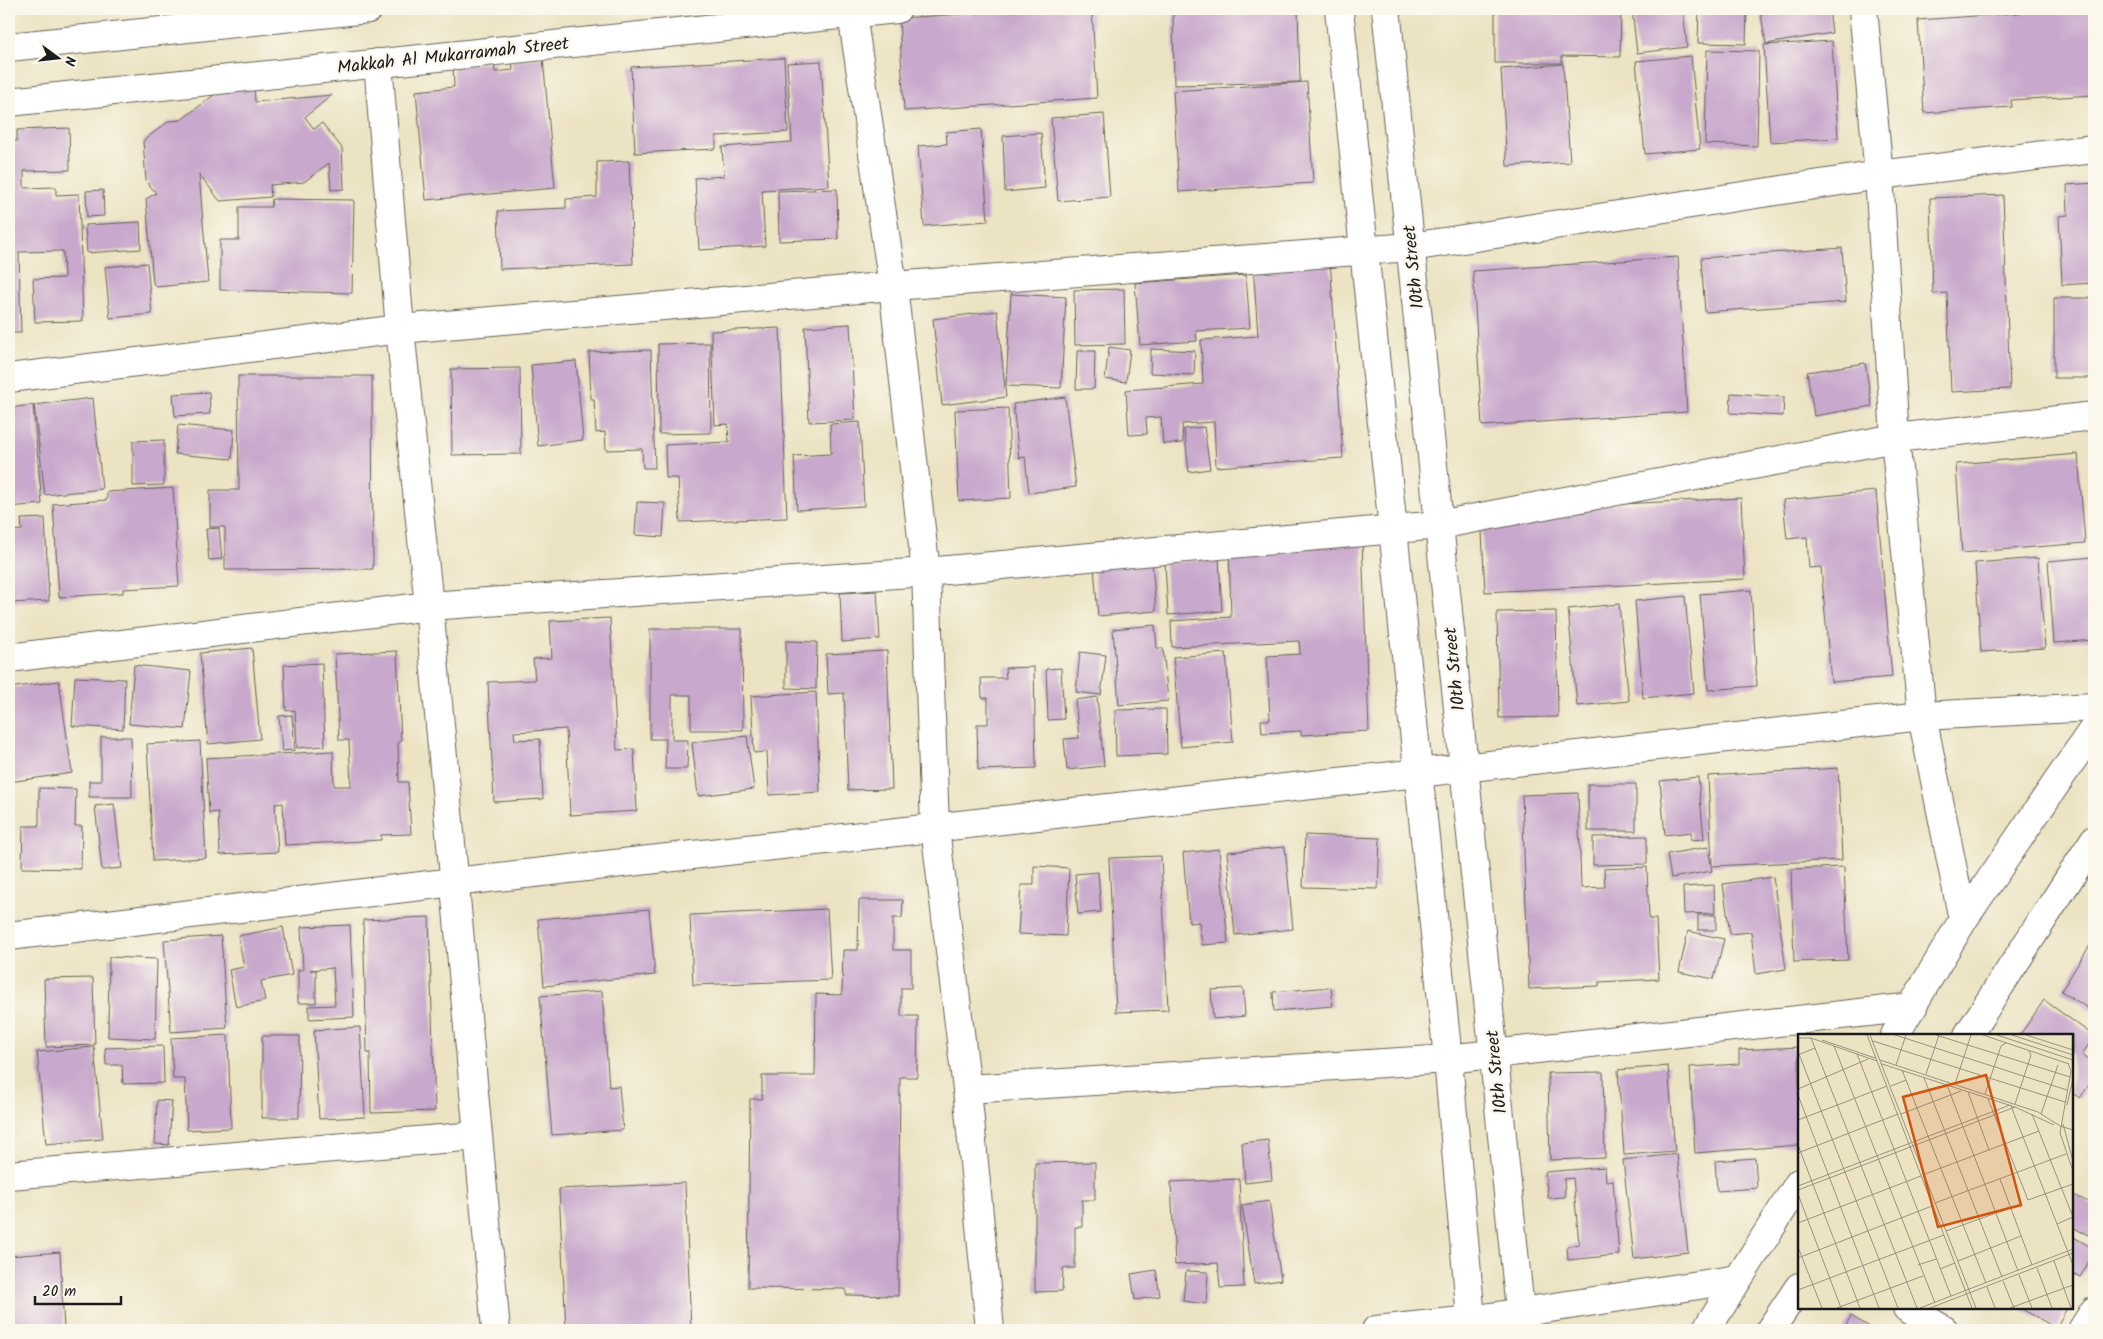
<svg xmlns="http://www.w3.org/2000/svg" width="2103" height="1339" font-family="Kalam,sans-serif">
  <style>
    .building { fill: #c8a8cc }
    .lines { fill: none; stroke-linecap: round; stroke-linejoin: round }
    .street-casing { stroke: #646256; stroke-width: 30 }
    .secondary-casing { stroke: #646256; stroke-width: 30 }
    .street { stroke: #fff; stroke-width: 28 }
    .secondary { stroke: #fff; stroke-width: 28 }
    .labels { text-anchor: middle; stroke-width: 5; stroke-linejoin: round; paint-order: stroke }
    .street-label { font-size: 18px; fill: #1c1c1c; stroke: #fbf7ec }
    .inset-road { fill: none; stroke: #989380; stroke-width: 1 }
    .view { fill: #d4530e; fill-opacity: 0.15; stroke: #d4530e; stroke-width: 2.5 }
    .inset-edge { fill: none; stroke: #1c1c1c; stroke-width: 2.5 }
  </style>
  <rect width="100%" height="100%" fill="#fbf7ec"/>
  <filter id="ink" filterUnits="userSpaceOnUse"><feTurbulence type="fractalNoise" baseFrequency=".02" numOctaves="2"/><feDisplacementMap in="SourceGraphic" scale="10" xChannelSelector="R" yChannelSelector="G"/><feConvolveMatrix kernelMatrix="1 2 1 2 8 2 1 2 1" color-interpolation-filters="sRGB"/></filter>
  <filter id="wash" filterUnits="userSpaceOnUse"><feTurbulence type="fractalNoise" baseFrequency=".0096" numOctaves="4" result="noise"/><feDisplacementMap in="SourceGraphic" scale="20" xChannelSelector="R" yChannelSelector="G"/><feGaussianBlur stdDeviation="1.12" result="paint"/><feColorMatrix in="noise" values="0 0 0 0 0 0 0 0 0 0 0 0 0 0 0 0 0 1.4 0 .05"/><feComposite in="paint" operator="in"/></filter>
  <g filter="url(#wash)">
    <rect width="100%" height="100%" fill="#ebe3c2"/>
    <g id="blocks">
      <g class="building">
        <polygon points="1045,9 1092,9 1097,98 904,111 899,18"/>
        <polygon points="1173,9 1298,9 1300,82 1174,85"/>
        <polygon points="1495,9 1621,9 1620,57 1562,56 1562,63 1495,63"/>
        <polygon points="1632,9 1683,9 1687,47 1637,53"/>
        <polygon points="1699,9 1747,9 1746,44 1698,43"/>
        <polygon points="1760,9 1829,9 1832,33 1766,44"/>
        <polygon points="2075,9 2094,9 2094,95 2011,100 2012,107 1924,113 1918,20"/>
        <polygon points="1832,41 1838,138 1770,142 1764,45"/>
        <polygon points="1707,50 1759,51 1757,146 1705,144"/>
        <polygon points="1691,56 1700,149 1645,154 1636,61"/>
        <polygon points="543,58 555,188 426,200 416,91 454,87 453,66 494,62 495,72 513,70 512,61"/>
        <polygon points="784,58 788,132 716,136 716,149 635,153 631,67"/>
        <polygon points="821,61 829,186 762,190 765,246 699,250 695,178 724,176 722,147 792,142 787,63"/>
        <polygon points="1563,64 1570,162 1507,166 1501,69"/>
        <polygon points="1307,82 1313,183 1179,192 1173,91"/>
        <polygon points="254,86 255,102 332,95 305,117 314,129 322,123 342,148 344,189 331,190 329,163 304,182 270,185 271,197 220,201 199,174 208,282 156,287 153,283 146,199 156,193 146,181 143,141 169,121 181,120 222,89"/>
        <polygon points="1104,114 1110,197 1058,201 1051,118"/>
        <polygon points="69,128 70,170 24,171 24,188 56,187 56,195 79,194 83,321 35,322 33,279 64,278 63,251 19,252 21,333 9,333 9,141 17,141 17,130"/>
        <polygon points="981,129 988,221 924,226 918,146 947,144 946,132"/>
        <polygon points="1041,133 1045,188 1005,192 1003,136"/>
        <polygon points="629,161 633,264 500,269 498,211 566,208 566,199 597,197 597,162"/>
        <polygon points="2094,183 2094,283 2062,285 2059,216 2068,215 2067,185"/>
        <polygon points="837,189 838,239 779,241 778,191"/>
        <polygon points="103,190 104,216 87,217 86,191"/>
        <polygon points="2003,195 2010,389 1951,392 1947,293 1933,294 1930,198"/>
        <polygon points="272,199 354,200 352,293 220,290 220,240 239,240 239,207 271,207"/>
        <polygon points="140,222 141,249 87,253 85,225"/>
        <polygon points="1842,248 1846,302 1705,312 1701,258"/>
        <polygon points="1678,257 1687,412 1482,426 1473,271"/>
        <polygon points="1330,259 1343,458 1216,467 1214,422 1182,424 1183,443 1163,444 1161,417 1146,418 1147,434 1129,435 1126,390 1203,384 1201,340 1258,336 1253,264"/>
        <polygon points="147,263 152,314 110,318 105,267"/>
        <polygon points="1246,275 1250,328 1196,331 1197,341 1140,345 1135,283"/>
        <polygon points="1124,289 1125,344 1075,345 1074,290"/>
        <polygon points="1011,294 1066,297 1061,388 1006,386"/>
        <polygon points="2054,298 2094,298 2094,373 2090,373 2090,378 2054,378"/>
        <polygon points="997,311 1006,397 942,405 933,319"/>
        <polygon points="850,324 855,420 809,422 805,327"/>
        <polygon points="780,328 787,518 680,522 678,478 666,478 665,445 729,442 728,424 715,425 711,331"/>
        <polygon points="710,343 711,433 659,434 658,344"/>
        <polygon points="1109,347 1130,350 1126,382 1105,379"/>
        <polygon points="1151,349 1195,351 1194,375 1150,373"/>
        <polygon points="651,350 655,468 643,468 642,449 606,450 605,432 596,433 594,399 591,399 589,352"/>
        <polygon points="1077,351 1095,351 1094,389 1076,389"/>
        <polygon points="576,361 583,440 538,446 531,365"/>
        <polygon points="1865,363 1872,406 1814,416 1807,372"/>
        <polygon points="520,368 521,454 452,455 451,369"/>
        <polygon points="238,376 372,376 373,569 225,570 225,527 210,527 210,490 239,490"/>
        <polygon points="209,392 210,414 175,416 173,394"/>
        <polygon points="1731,393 1784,397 1783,416 1730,413"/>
        <polygon points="1065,397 1076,487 1029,493 1025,457 1019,458 1013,404"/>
        <polygon points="93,398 102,489 45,495 34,405"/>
        <polygon points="33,405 42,504 9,507 9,408"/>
        <polygon points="1008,408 1011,498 959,501 955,410"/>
        <polygon points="860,422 864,506 797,510 794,456 831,454 830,424"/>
        <polygon points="178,425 234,430 232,459 175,454"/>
        <polygon points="1204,427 1210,469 1189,472 1184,429"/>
        <polygon points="164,440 164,485 133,486 133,441"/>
        <polygon points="2078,454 2085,543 1962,553 1956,464"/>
        <polygon points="173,488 179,586 123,589 123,593 59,597 53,504 107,500 107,492"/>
        <polygon points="1876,491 1892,677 1831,682 1821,567 1809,568 1807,537 1787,539 1783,500"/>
        <polygon points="1741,498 1745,579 1485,592 1481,511"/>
        <polygon points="637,502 665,503 663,537 635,535"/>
        <polygon points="45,518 49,601 9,603 9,531 22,530 21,519"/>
        <polygon points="219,528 222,559 209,560 206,529"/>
        <polygon points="1362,541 1369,731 1301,735 1301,731 1262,733 1261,720 1270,720 1267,656 1300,654 1299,641 1172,647 1171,621 1231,617 1229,546"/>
        <polygon points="2094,557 2094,640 2054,643 2048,561"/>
        <polygon points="2038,558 2045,648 1981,652 1975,563"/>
        <polygon points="1219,559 1222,611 1168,615 1165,563"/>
        <polygon points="1152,562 1156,611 1098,616 1094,567"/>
        <polygon points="1751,590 1757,686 1708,690 1700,594"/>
        <polygon points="877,591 880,639 842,642 840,593"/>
        <polygon points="1685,596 1694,693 1643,698 1635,601"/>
        <polygon points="1619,604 1629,701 1577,706 1568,609"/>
        <polygon points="1556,611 1558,717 1499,718 1497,612"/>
        <polygon points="610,618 617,750 634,749 637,811 570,815 566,729 514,732 515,740 540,739 543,799 494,802 488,682 535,680 533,659 552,658 550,621"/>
        <polygon points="1155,625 1157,648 1163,648 1168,701 1119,705 1113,629"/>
        <polygon points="650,629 742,629 743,730 691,730 691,695 672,695 672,740 688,740 687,769 665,769 666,739 650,739"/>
        <polygon points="786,641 817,642 816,689 786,688"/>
        <polygon points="252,648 260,739 208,744 200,653"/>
        <polygon points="397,651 401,742 398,742 399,782 408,782 411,834 381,835 381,840 285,845 283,803 275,804 278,852 220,855 218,812 209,813 206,758 333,751 334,786 351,786 349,740 339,740 335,654"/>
        <polygon points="887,651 892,789 848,790 844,693 828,694 826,654"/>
        <polygon points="1080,652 1106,655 1101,695 1076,692"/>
        <polygon points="1226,653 1233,742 1181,747 1173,657"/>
        <polygon points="322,663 325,746 297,748 295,710 286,711 284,665"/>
        <polygon points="134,665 191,671 185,729 129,724"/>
        <polygon points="1034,667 1036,768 978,770 977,724 988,724 988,698 982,698 981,678 1006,678 1005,668"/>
        <polygon points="1061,668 1064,719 1048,720 1046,669"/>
        <polygon points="75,677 125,679 123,729 72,726"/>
        <polygon points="59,681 72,773 9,782 9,688"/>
        <polygon points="816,692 820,792 769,795 767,752 754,753 751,696"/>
        <polygon points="1097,697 1104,766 1067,770 1064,739 1079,738 1075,700"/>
        <polygon points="1166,709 1167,754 1116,756 1115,710"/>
        <polygon points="292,715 295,750 282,751 279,716"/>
        <polygon points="747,736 754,789 698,796 692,742"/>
        <polygon points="101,737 131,737 132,797 89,797 89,781 101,781"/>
        <polygon points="200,741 206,858 153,861 147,744"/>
        <polygon points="1838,768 1842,860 1712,866 1708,776"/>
        <polygon points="1698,777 1704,839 1691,840 1691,832 1665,835 1660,781"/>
        <rect x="1588" y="784" width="48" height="47"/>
        <polygon points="39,788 76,789 75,826 82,826 81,869 22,868 23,826 39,826"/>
        <polygon points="1578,793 1581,888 1605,887 1604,869 1647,867 1649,919 1656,919 1659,979 1599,982 1599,986 1529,989 1522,795"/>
        <polygon points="114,804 122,868 102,870 95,806"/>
        <polygon points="1305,835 1380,838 1378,889 1303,887"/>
        <polygon points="1647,836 1647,864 1593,865 1593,837"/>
        <polygon points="1285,847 1293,929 1235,935 1227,852"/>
        <polygon points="1708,847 1712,871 1671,878 1667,854"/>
        <polygon points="1219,849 1228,943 1202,945 1199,922 1189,923 1183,853"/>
        <polygon points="1161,856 1168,1010 1116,1012 1109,858"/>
        <polygon points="1034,866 1069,868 1066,936 1018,934 1021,885 1034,885"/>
        <polygon points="1844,867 1848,960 1794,962 1791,869"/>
        <polygon points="1098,872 1101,912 1078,914 1075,874"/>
        <polygon points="1773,877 1786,969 1756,974 1751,932 1730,934 1723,884"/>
        <polygon points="1714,885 1715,913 1684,914 1683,887"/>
        <polygon points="859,900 903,900 902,918 893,918 893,950 911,950 911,988 901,988 901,1016 918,1016 917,1077 900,1077 898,1296 846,1295 846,1289 748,1288 750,1099 762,1099 762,1076 815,1076 816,994 842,995 843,950 858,950"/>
        <polygon points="649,909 655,975 544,986 538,919"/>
        <polygon points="827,909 831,980 693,985 690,915"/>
        <rect x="1698" y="915" width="18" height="15"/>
        <polygon points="429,917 435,1111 371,1113 370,1053 367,1053 363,920"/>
        <polygon points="350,925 354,1017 309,1019 309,1006 335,1005 333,968 310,970 316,970 316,1003 298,1003 298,970 303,970 301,927"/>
        <polygon points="283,927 292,975 261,981 265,1001 236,1007 229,970 244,967 238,936"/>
        <polygon points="1688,931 1724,939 1714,979 1679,972"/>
        <polygon points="221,936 227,1028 171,1032 164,940"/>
        <polygon points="2094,939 2094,1012 2061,991"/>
        <polygon points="109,957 157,959 155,1039 108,1037"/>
        <polygon points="93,978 95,1045 46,1047 44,979"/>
        <polygon points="1331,987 1333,1006 1274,1011 1273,992"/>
        <polygon points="1243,988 1245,1016 1213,1019 1211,990"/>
        <polygon points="602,991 609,1087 619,1086 623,1130 552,1135 540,996"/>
        <polygon points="2044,1000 2094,1036 2082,1055 2094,1064 2094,1078 2080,1098 2072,1093 2072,1035 2020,1035"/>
        <polygon points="360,1027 365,1117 319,1119 314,1030"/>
        <polygon points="228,1035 231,1128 187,1130 185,1079 173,1079 171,1038"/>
        <polygon points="262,1036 300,1036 299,1118 262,1118"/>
        <polygon points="163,1046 164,1083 123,1084 122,1065 106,1065 105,1048"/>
        <polygon points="94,1047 103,1139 46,1144 37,1052"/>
        <polygon points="1799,1047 1799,1145 1695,1153 1690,1067 1739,1064 1739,1050"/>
        <polygon points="1668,1066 1675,1151 1624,1155 1618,1070"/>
        <polygon points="1603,1072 1605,1158 1550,1160 1548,1073"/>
        <polygon points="157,1100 172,1101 169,1145 155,1144"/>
        <polygon points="1268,1140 1272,1180 1245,1183 1242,1143"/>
        <polygon points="1677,1154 1688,1252 1634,1259 1623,1160"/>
        <polygon points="1755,1158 1757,1188 1717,1191 1715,1161"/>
        <polygon points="1095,1162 1095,1200 1082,1200 1082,1227 1075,1227 1075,1268 1063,1268 1062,1291 1035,1292 1035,1163"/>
        <polygon points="1605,1167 1606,1181 1613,1180 1619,1255 1568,1260 1567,1246 1579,1244 1573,1178 1564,1179 1565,1197 1548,1198 1545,1172"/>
        <polygon points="1239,1179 1244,1287 1220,1288 1218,1263 1175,1265 1171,1182"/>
        <polygon points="685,1183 691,1330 566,1330 559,1189"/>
        <polygon points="2072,1194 2094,1205 2094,1238 2072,1227"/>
        <polygon points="1269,1201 1281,1280 1254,1284 1242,1205"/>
        <polygon points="2072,1236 2094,1249 2094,1253 2080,1277 2073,1273 2072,1276"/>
        <polygon points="60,1252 64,1330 9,1330 9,1256"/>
        <polygon points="1156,1270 1160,1296 1135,1300 1131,1274"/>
        <polygon points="1186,1271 1208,1272 1206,1304 1183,1301"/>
        <polygon points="2020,1308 2067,1308 2056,1328"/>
        <polygon points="1851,1316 1875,1330 1843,1330"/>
      </g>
    </g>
  </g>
  <g filter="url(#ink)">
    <use href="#blocks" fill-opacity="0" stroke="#646256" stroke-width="1"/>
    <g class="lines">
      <g class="street-casing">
        <g id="street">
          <polyline points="1339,9 1448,1059 1472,1330"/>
          <polyline points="1386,9 1522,1330"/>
          <polyline points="1863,9 1879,175 1895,438 1922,716 1963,920"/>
          <polyline points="852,14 893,286 926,572 935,828 967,1089 990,1330"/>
          <polyline points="378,63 400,329 429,606 496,1330"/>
          <polyline points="9,378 400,329 893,286 1411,247 1879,175 2094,149"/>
          <polyline points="9,658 429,606 926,572 1439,525 1895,438 2094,416"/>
          <polyline points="9,936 454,882 1922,716 2094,707"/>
          <polyline points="967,1089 1448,1059 1913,1007"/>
          <polyline points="9,1175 477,1136"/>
          <polyline points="1907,1308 1944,1330"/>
          <polyline points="1376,1330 1471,1320 1738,1279"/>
          <polyline points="2082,1330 2094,1311"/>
        </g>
      </g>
      <g class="secondary-casing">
        <g id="secondary">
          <polyline points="9,47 368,9"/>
          <polyline points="9,102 897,9"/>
          <polyline points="1895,1035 1963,920 2094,728"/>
          <polyline points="1968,1035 2094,840"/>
          <polyline points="1706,1330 1799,1183"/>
          <polyline points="1770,1330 1799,1287"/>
        </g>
      </g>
      <use href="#street" class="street"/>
      <use href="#secondary" class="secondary"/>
    </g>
  </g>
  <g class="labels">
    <g class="street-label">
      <text transform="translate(453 55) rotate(-6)" y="6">Makkah Al Mukarramah Street</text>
      <text transform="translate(1413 267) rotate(-96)" y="6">10th Street</text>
      <text transform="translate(1454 669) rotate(-96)" y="6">10th Street</text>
      <text transform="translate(1496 1072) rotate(-96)" y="6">10th Street</text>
    </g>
  </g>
  <g transform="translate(1798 1034)">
    <rect width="275" height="275" fill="#ebe3c2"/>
    <path class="inset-road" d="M69 1 174 274M72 1 178 274M97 1 269 56M138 1 272 43M185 1 271 30M199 1 275 26M214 1 275 21M228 1 275 16M0 4H13L79 27M13 4 119 274M24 6 77 24M75 7 267 68M36 12 137 269M1 20 100 274M59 20 153 262M0 21 17 14M82 26 240 78 262 92 275 96M270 29 273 37 262 99 275 137M84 30 217 73 256 91M98 31 108 1M104 36 188 249M128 40 141 1M126 44 204 243M157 50 173 1M149 51 220 237M93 52 108 46M0 55 70 25M170 58 191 116M187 60 203 12 208 9M0 61 81 274M190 65 230 166 275 150M217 70 233 21 231 17M269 71 275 45M213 72 275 231M103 80 163 57M234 80 275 183M243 80 260 31M0 86 89 52M265 90 275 127M0 111 62 274M0 119 100 80M127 140 241 97M202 145 234 231M0 152 212 71M0 156 217 73M0 160 43 274M137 169 268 120M0 189 123 142M259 190 275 183M148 197 212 174M0 213 24 274M0 224 134 172M160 227 223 202M256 227 273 274M120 231 138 225M239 234 254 274M142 235 157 229M221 241 234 274M205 247 216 274M189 253 197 274M0 256 146 201M39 274 125 242M122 274 275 215M132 274 275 219M212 274 275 251"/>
    <path class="view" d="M188 41 223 171 140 193 105 63Z"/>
    <rect width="275" height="275" class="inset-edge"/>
  </g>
  <rect width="2103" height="1339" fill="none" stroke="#fbf7ec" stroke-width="30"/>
  <g transform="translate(58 58) rotate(105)" stroke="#fbf7ec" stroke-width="4" paint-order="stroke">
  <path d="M0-4L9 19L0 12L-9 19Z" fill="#1c1c1c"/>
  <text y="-8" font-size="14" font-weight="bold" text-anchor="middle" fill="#1c1c1c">N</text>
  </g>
  <path d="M35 1296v8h86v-8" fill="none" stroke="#1c1c1c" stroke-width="2.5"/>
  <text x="42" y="1296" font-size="15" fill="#1c1c1c" stroke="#fbf7ec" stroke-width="4" paint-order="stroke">20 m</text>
</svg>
